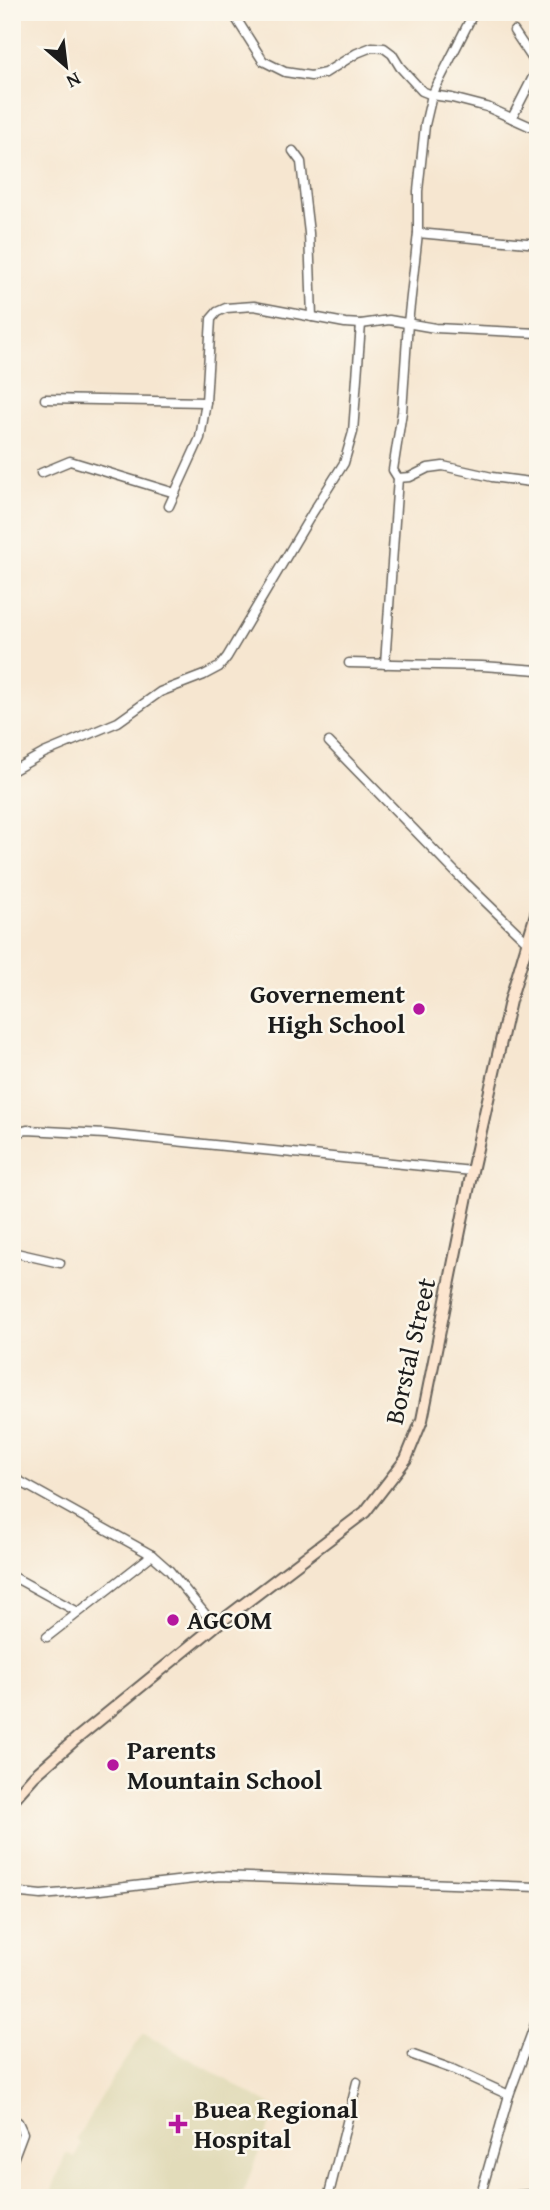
<svg xmlns="http://www.w3.org/2000/svg" width="550" height="2210" font-family="'Gentium Book Plus',serif">
  <style>
    .built { fill: #e2dcba }
    .lines { fill: none; stroke-linecap: round; stroke-linejoin: round }
    .street-casing { stroke: #68635b; stroke-width: 11 }
    .secondary-casing { stroke: #68635b; stroke-width: 14 }
    .street { stroke: #fff; stroke-width: 8 }
    .secondary { stroke: #fce5cf; stroke-width: 10 }
    .poi-dot { fill: #b5179e; stroke: #fbf7ec; stroke-width: 2.5 }
    .labels { text-anchor: middle; stroke-width: 5; stroke-linejoin: round; paint-order: stroke }
    .poi-label { font-size: 26px; font-weight: bold; fill: #1c1c1c; stroke: #fbf7ec; text-anchor: start }
    .street-label { font-size: 26px; fill: #1c1c1c; stroke: #fbf7ec }
  </style>
  <rect width="100%" height="100%" fill="#fbf7ec"/>
  <filter id="ink" filterUnits="userSpaceOnUse"><feTurbulence type="fractalNoise" baseFrequency=".0143" numOctaves="2"/><feDisplacementMap in="SourceGraphic" scale="14" xChannelSelector="R" yChannelSelector="G"/><feConvolveMatrix kernelMatrix="1 2 1 2 8 2 1 2 1" color-interpolation-filters="sRGB"/></filter>
  <filter id="wash" filterUnits="userSpaceOnUse"><feTurbulence type="fractalNoise" baseFrequency=".00686" numOctaves="4" result="noise"/><feDisplacementMap in="SourceGraphic" scale="28" xChannelSelector="R" yChannelSelector="G"/><feGaussianBlur stdDeviation="1.57" result="paint"/><feColorMatrix in="noise" values="0 0 0 0 0 0 0 0 0 0 0 0 0 0 0 0 0 1.4 0 .05"/><feComposite in="paint" operator="in"/></filter>
  <g filter="url(#wash)">
    <rect width="100%" height="100%" fill="#f6e6d0"/>
    <polygon class="built" points="144,2033 276,2108 241,2198 49,2198 66,2153 75,2157 81,2144 76,2139 113,2078"/>
  </g>
  <g filter="url(#ink)">
    <g class="lines">
      <g class="street-casing">
        <g id="street">
          <polyline points="232,12 263,61 285,72 311,76 325,73 357,53 372,47 384,48 392,54 400,67 422,91 432,95 452,98 487,107 538,130"/>
          <polyline points="512,118 535,73 536,64 514,31"/>
          <polyline points="293,151 301,162 305,199 309,233 312,317"/>
          <polyline points="418,233 538,244"/>
          <polyline points="45,399 206,402"/>
          <polyline points="41,473 70,461 175,493"/>
          <polyline points="398,478 410,477 428,468 443,466 492,477 538,483"/>
          <polyline points="169,506 200,438 206,402 211,319 217,312 226,308 254,306 345,323 361,324 389,320 435,328 538,333"/>
          <polyline points="349,663 482,666 538,670"/>
          <polyline points="385,664 398,478 393,470 402,412 408,323 418,233 418,191 425,125 432,95 474,12"/>
          <polyline points="329,742 462,879 527,942"/>
          <polyline points="12,771 44,753 118,722 160,692 204,675 219,667 227,657 313,512 344,463 353,432 361,324"/>
          <polyline points="12,1134 27,1130 105,1134 472,1171"/>
          <polyline points="12,1252 60,1263"/>
          <polyline points="12,1477 152,1555 169,1570 215,1626"/>
          <polyline points="12,1576 78,1612"/>
          <polyline points="47,1637 152,1555"/>
          <polyline points="12,1892 41,1895 100,1890 219,1876 538,1887"/>
          <polyline points="413,2055 452,2069 509,2095"/>
          <polyline points="12,2118 18,2122 23,2133 12,2162"/>
          <polyline points="480,2197 509,2095 538,2016"/>
          <polyline points="328,2198 357,2082"/>
          <polyline points="476,2198 538,2194"/>
        </g>
      </g>
      <g class="secondary-casing">
        <polyline id="secondary" points="12,1801 34,1776 76,1739 215,1626 365,1512 406,1459 422,1420 472,1171 510,1001 538,907"/>
      </g>
      <use href="#street" class="street"/>
      <use href="#secondary" class="secondary"/>
    </g>
  </g>
  <g class="poi-dot">
    <circle cx="419" cy="1009" r="7"/>
    <circle cx="173" cy="1620" r="7"/>
    <circle cx="113" cy="1765" r="7"/>
    <path d="M174.5 2113.5h7v7h7v7h-7v7h-7v-7h-7v-7h7z"/>
  </g>
  <g class="labels">
    <g class="poi-label">
      <text x="405" y="1003" text-anchor="end">Governement<tspan x="405" dy="30">High School</tspan></text>
      <text x="187" y="1629">AGCOM</text>
      <text x="127" y="1759">Parents<tspan x="127" dy="30">Mountain School</tspan></text>
      <text x="194" y="2118">Buea Regional<tspan x="194" dy="30">Hospital</tspan></text>
    </g>
    <g class="street-label">
      <text transform="translate(410 1351) rotate(-77)" y="9">Borstal Street</text>
    </g>
  </g>
  <rect width="550" height="2210" fill="none" stroke="#fbf7ec" stroke-width="42"/>
  <g transform="translate(66 66) rotate(152)" stroke="#fbf7ec" stroke-width="5" paint-order="stroke">
  <path d="M0-5L12 26L0 18L-12 26Z" fill="#1c1c1c"/>
  <text y="-10" font-size="19" font-weight="bold" text-anchor="middle" fill="#1c1c1c">N</text>
  </g>
</svg>
